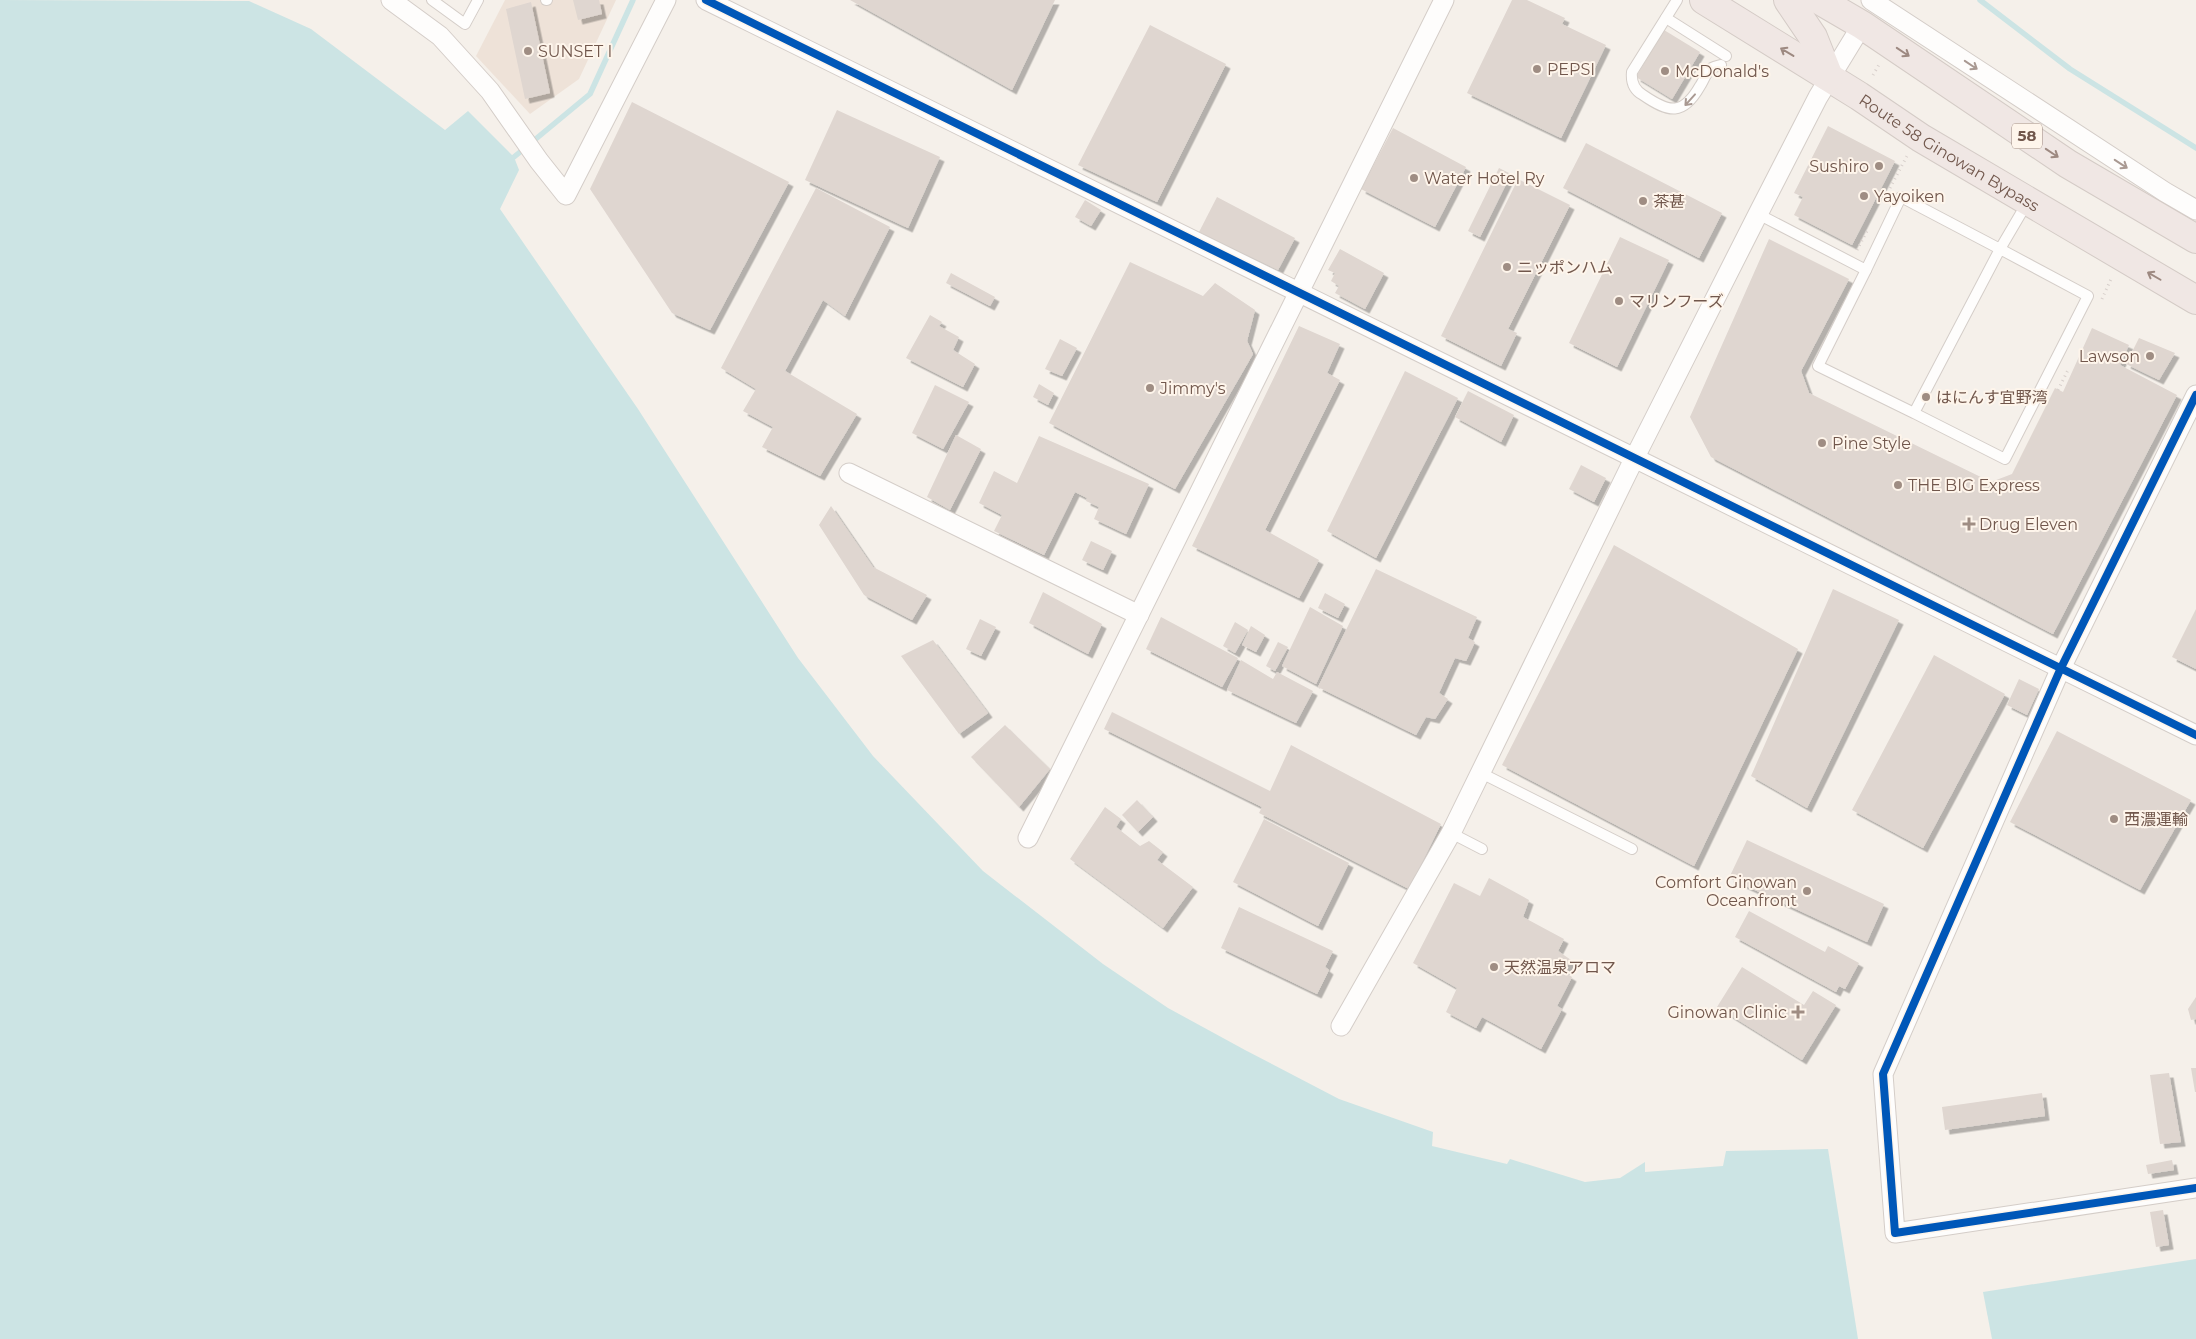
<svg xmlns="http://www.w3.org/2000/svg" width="2196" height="1339" font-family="Montserrat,'Noto Sans JP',sans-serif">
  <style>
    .residential { fill: #eee2d8 }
    .water { fill: #cce4e4 }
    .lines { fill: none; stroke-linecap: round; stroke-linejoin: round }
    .stream { stroke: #cce4e4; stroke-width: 5.5 }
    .building { fill: #dfd6d0; filter: url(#shadow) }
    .lane-casing { stroke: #d4cdc8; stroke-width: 12 }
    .street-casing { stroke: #d4cdc8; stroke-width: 21 }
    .highway-casing { stroke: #d4cbc6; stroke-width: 30 }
    .path { stroke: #d7cfcb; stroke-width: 3; stroke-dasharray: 1 4; stroke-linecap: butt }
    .lane { stroke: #fefdfc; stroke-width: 10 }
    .street { stroke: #fefdfc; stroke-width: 19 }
    .highway { stroke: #f0e7e4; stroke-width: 28 }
    .cycleway-casing { stroke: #fef5eb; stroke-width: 11 }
    .cycleway { stroke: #0057b8; stroke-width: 8 }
    .oneway { stroke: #9d8981 }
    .oneway2 { stroke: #a99992 }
    .poi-dot { fill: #9f8d83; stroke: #fef5eb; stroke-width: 2 }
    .labels { text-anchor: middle; stroke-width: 4; stroke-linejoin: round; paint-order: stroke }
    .shield { fill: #fef5eb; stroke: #9b867c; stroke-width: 1 }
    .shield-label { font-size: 15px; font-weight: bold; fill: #71574c }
    .poi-label { font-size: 16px; fill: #71574c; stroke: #fef5eb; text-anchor: start }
    .street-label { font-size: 16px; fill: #71574c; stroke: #fef5eb }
  </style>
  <defs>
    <filter id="shadow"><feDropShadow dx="4.5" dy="4.5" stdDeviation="0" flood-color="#0004"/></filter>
  </defs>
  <rect width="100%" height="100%" fill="#f5f0ea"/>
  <polygon class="residential" points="505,0 616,0 579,79 530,114 476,56"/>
  <g class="water">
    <polygon points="0,0 249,1 311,29 445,130 468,111 514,157 519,170 500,209 638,409 798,658 873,756 983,871 1103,964 1168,1008 1245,1050 1339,1099 1433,1132 1432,1146 1507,1164 1510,1159 1585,1182 1620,1178 1645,1162 1645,1172 1723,1166 1726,1151 1828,1149 1858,1339 0,1339"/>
    <polygon points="2196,1259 2196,1339 1992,1339 1983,1292"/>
  </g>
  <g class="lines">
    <g class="stream">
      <polyline points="1980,0 2070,69 2196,148"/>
      <polyline points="514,157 590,94 633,0"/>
    </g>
  </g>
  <g class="building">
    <polygon points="573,0 599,0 602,14 578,20"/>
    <polygon points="850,0 1055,0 1012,90"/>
    <polygon points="1512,0 1527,0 1565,18 1562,24 1606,45 1561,138 1467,93"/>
    <polygon points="531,2 550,93 525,99 506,9"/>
    <polygon points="1150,25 1226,64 1157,202 1078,165"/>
    <polygon points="1664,30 1700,52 1672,99 1636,77"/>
    <polygon points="632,102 789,182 710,330 672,313 590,189"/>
    <polygon points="837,110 940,157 908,228 805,180"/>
    <polygon points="1828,126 1895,161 1852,245 1794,215 1803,197 1794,193"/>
    <polygon points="1393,128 1466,167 1435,227 1361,189"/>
    <polygon points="1586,143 1722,213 1699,258 1563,188"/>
    <polygon points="1499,168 1511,174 1480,237 1468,231"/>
    <polygon points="1518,179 1570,205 1508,329 1517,333 1501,366 1441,336"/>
    <polygon points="816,188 890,227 845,316 823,300 785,371 857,414 820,476 762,447 773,427 743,411 756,389 721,368"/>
    <polygon points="1217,197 1295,238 1278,270 1199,232"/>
    <polygon points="1085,200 1101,210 1091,226 1075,217"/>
    <polygon points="1620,237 1669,260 1617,367 1569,343"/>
    <polygon points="1769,239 1849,279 1801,371 1809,393 1991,482 2012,474 2055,388 2063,392 2092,328 2129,345 2120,365 2177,395 2053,634 1711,457 1690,417"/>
    <polygon points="1340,249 1384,273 1365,309 1335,293 1339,286 1331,281 1335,273 1328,270"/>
    <polygon points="1130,262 1203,296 1215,283 1255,310 1247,341 1253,354 1175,489 1049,423"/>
    <polygon points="951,273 995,297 990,306 946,283"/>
    <polygon points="930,315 942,322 939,326 959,337 953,350 975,364 963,387 906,358"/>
    <polygon points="1299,326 1340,344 1327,373 1340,380 1265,530 1319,560 1299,598 1192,546"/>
    <polygon points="2139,338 2175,353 2159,380 2126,364"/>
    <polygon points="1060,339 1077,348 1062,376 1045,369"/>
    <polygon points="1405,371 1458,398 1376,558 1327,531"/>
    <polygon points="1039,384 1054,393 1048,405 1033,397"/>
    <polygon points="935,385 969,402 943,449 912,433"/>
    <polygon points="1468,391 1514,415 1501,442 1455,417"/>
    <polygon points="956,435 981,449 950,510 927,497"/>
    <polygon points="1039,436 1149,484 1126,534 1094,519 1099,507 1086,501 1087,498 1075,492 1044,555 994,531 1002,515 979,503 994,471 1017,483"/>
    <polygon points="1581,465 1606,478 1594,502 1569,489"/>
    <polygon points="831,506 873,567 927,595 912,620 864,595 819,525"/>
    <polygon points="1091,541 1112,551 1103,570 1082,560"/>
    <polygon points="1614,545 1798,649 1694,866 1502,765"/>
    <polygon points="1376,569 1477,617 1468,638 1475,642 1466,661 1455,658 1439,693 1448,699 1435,719 1426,717 1416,735 1318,687"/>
    <polygon points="1833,589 1899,620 1807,808 1751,776"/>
    <polygon points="1043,592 1102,624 1088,654 1029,623"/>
    <polygon points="1325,593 1345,604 1338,618 1318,608"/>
    <polygon points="1310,607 1343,626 1316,684 1282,666"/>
    <polygon points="2196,609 2196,669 2172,657"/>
    <polygon points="1161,617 1238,658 1222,687 1146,649"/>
    <polygon points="980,619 996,627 981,656 966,649"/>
    <polygon points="1235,622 1248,630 1235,653 1223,646"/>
    <polygon points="1251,626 1265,635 1256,652 1242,645"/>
    <polygon points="933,640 988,713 959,734 901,656"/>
    <polygon points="1278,642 1288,647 1275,671 1266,666"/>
    <polygon points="1934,655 2005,694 1923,848 1852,810"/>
    <polygon points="1241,660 1273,679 1277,672 1313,691 1296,723 1227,690"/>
    <polygon points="2019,679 2039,689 2027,715 2007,705"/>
    <polygon points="1112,712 1270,791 1291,745 1441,824 1409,889 1259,813 1262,807 1104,729"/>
    <polygon points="1005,725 1050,769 1019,807 971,757"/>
    <polygon points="2057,731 2191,800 2140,890 2010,822"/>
    <polygon points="1137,800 1153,817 1138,832 1122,815"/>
    <polygon points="1105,807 1121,819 1116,827 1140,846 1149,841 1163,852 1157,860 1193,887 1163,928 1070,859"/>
    <polygon points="1264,819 1349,863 1318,926 1233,882"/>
    <polygon points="1747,840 1884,904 1867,942 1729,878"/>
    <polygon points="1489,878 1529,900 1523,917 1564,939 1558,951 1571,960 1564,972 1572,977 1557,1006 1562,1009 1541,1049 1482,1017 1476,1028 1446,1012 1457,988 1413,963 1454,883 1480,896"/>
    <polygon points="1239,907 1333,951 1325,967 1329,970 1317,994 1221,948"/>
    <polygon points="1749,911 1825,952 1828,946 1859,963 1845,989 1839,986 1836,992 1735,937"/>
    <polygon points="1742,967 1804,1005 1813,991 1836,1005 1802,1060 1717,1007"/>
    <polygon points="2196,997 2196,1019 2191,1020 2188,1009"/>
    <polygon points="2191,1068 2196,1068 2196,1092 2195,1092"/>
    <polygon points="2169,1073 2181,1142 2160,1144 2150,1075"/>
    <polygon points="2042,1093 2045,1116 1945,1130 1942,1107"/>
    <polygon points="2172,1160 2174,1170 2148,1174 2146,1165"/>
    <polygon points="2163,1210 2169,1245 2156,1247 2150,1212"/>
  </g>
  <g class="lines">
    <g class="lane-casing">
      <g id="lane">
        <polyline points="432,0 465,24 478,0"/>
        <polyline points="546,0 547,0"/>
        <path d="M1677 0 1632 72C1631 82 1634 90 1643 95 1669 113 1683 116 1700 86 1703 82 1706 73 1710 69 1712 67 1718 66 1721 65"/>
        <polyline points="1666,18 1726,56"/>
        <polyline points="1758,214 1866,270 1901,197 2000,249 2027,203"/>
        <polyline points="1866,270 1818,366 1914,413 2000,249 2088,296 2005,459 1914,413"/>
        <polyline points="1481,773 1632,849"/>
        <polyline points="1451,833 1482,849"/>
      </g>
    </g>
    <g class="street-casing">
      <g id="street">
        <polyline points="391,0 440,36 490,91 539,161 566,195 666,0"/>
        <polyline points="706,0 2196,735"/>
        <polyline points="1871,0 2165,192 2196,210"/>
        <polyline points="2196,395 2060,670 1883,1074 1895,1233 2196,1188"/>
        <polyline points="849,473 1139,615"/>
        <polyline points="1028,838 1444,0"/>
        <polyline points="1341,1026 1451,833 1635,457 1758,214 1818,97 1862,25"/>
      </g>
    </g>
    <g class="highway-casing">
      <g id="highway">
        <path id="s1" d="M1704 0 1859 96 1921 138 2196 300"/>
        <polyline points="1788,0 1813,37 1829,77"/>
        <polyline points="1819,0 1862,25 2068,164 2196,239"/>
      </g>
    </g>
    <g class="path">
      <polyline points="1873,75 1880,63"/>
      <polyline points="1890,188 1908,154"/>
      <polyline points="1857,250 1867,231"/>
      <polyline points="2102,299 2111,279"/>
      <polyline points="2058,390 2068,370"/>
    </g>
    <use href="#lane" class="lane"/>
    <use href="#street" class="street"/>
    <use href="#highway" class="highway"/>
    <g class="cycleway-casing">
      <g id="cycleway">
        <polyline points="706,0 2196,735"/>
        <polyline points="2196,395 2060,670 1883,1074 1895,1233 2196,1188"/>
      </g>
    </g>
    <use href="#cycleway" class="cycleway"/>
  </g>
  <defs><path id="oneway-shaft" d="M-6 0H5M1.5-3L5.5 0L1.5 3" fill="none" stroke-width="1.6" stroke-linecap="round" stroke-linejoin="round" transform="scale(1.25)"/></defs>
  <g class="oneway">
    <use href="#oneway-shaft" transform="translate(1787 52) rotate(-149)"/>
    <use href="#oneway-shaft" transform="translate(1903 52) rotate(34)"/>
    <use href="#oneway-shaft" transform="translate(2052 153) rotate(34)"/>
    <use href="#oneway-shaft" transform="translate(2154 276) rotate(-150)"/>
  </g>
  <g class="oneway2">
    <use href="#oneway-shaft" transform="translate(1971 65) rotate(34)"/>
    <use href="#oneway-shaft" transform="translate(1690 100) rotate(132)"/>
    <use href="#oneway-shaft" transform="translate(2121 164) rotate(33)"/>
  </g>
  <g class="poi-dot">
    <circle cx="528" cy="51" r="5"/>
    <circle cx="1537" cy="69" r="5"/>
    <circle cx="1665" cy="71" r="5"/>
    <circle cx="1879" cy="166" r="5"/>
    <circle cx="1414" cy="178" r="5"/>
    <circle cx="1864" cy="196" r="5"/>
    <circle cx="1643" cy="201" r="5"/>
    <circle cx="1507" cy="267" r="5"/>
    <circle cx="1619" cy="301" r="5"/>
    <circle cx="2150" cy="356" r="5"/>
    <circle cx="1150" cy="388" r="5"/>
    <circle cx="1926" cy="397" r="5"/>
    <circle cx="1822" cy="443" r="5"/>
    <circle cx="1898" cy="485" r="5"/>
    <path d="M1966.5 516.5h5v5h5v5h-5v5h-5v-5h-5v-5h5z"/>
    <circle cx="2114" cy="819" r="5"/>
    <circle cx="1807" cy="891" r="5"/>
    <circle cx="1494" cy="967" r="5"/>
    <path d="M1795.5 1004.5h5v5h5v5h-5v5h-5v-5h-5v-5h5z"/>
  </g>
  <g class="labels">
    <rect class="shield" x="2012" y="123.5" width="30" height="25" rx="4"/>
    <g class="shield-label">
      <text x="2027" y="141">58</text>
    </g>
    <g class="poi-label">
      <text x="538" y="57">SUNSET I</text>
      <text x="1547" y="75">PEPSI</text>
      <text x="1675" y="77">McDonald's</text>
      <text x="1869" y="172" text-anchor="end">Sushiro</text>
      <text x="1424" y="184">Water Hotel Ry</text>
      <text x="1874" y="202">Yayoiken</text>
      <text x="1653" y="207">茶甚</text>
      <text x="1517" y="273">ニッポンハム</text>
      <text x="1629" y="307">マリンフーズ</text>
      <text x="2140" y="362" text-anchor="end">Lawson</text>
      <text x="1160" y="394">Jimmy's</text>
      <text x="1936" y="403">はにんす宜野湾</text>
      <text x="1832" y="449">Pine Style</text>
      <text x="1908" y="491">THE BIG Express</text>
      <text x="1979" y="530">Drug Eleven</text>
      <text x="2124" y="825">西濃運輸</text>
      <text x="1797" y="888" text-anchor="end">Comfort Ginowan<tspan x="1797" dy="18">Oceanfront</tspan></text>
      <text x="1504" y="973">天然温泉アロマ</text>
      <text x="1787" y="1018" text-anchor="end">Ginowan Clinic</text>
    </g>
    <g class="street-label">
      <text dy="6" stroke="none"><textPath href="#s1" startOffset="289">Route 58 Ginowan Bypass</textPath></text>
    </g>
  </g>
</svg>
